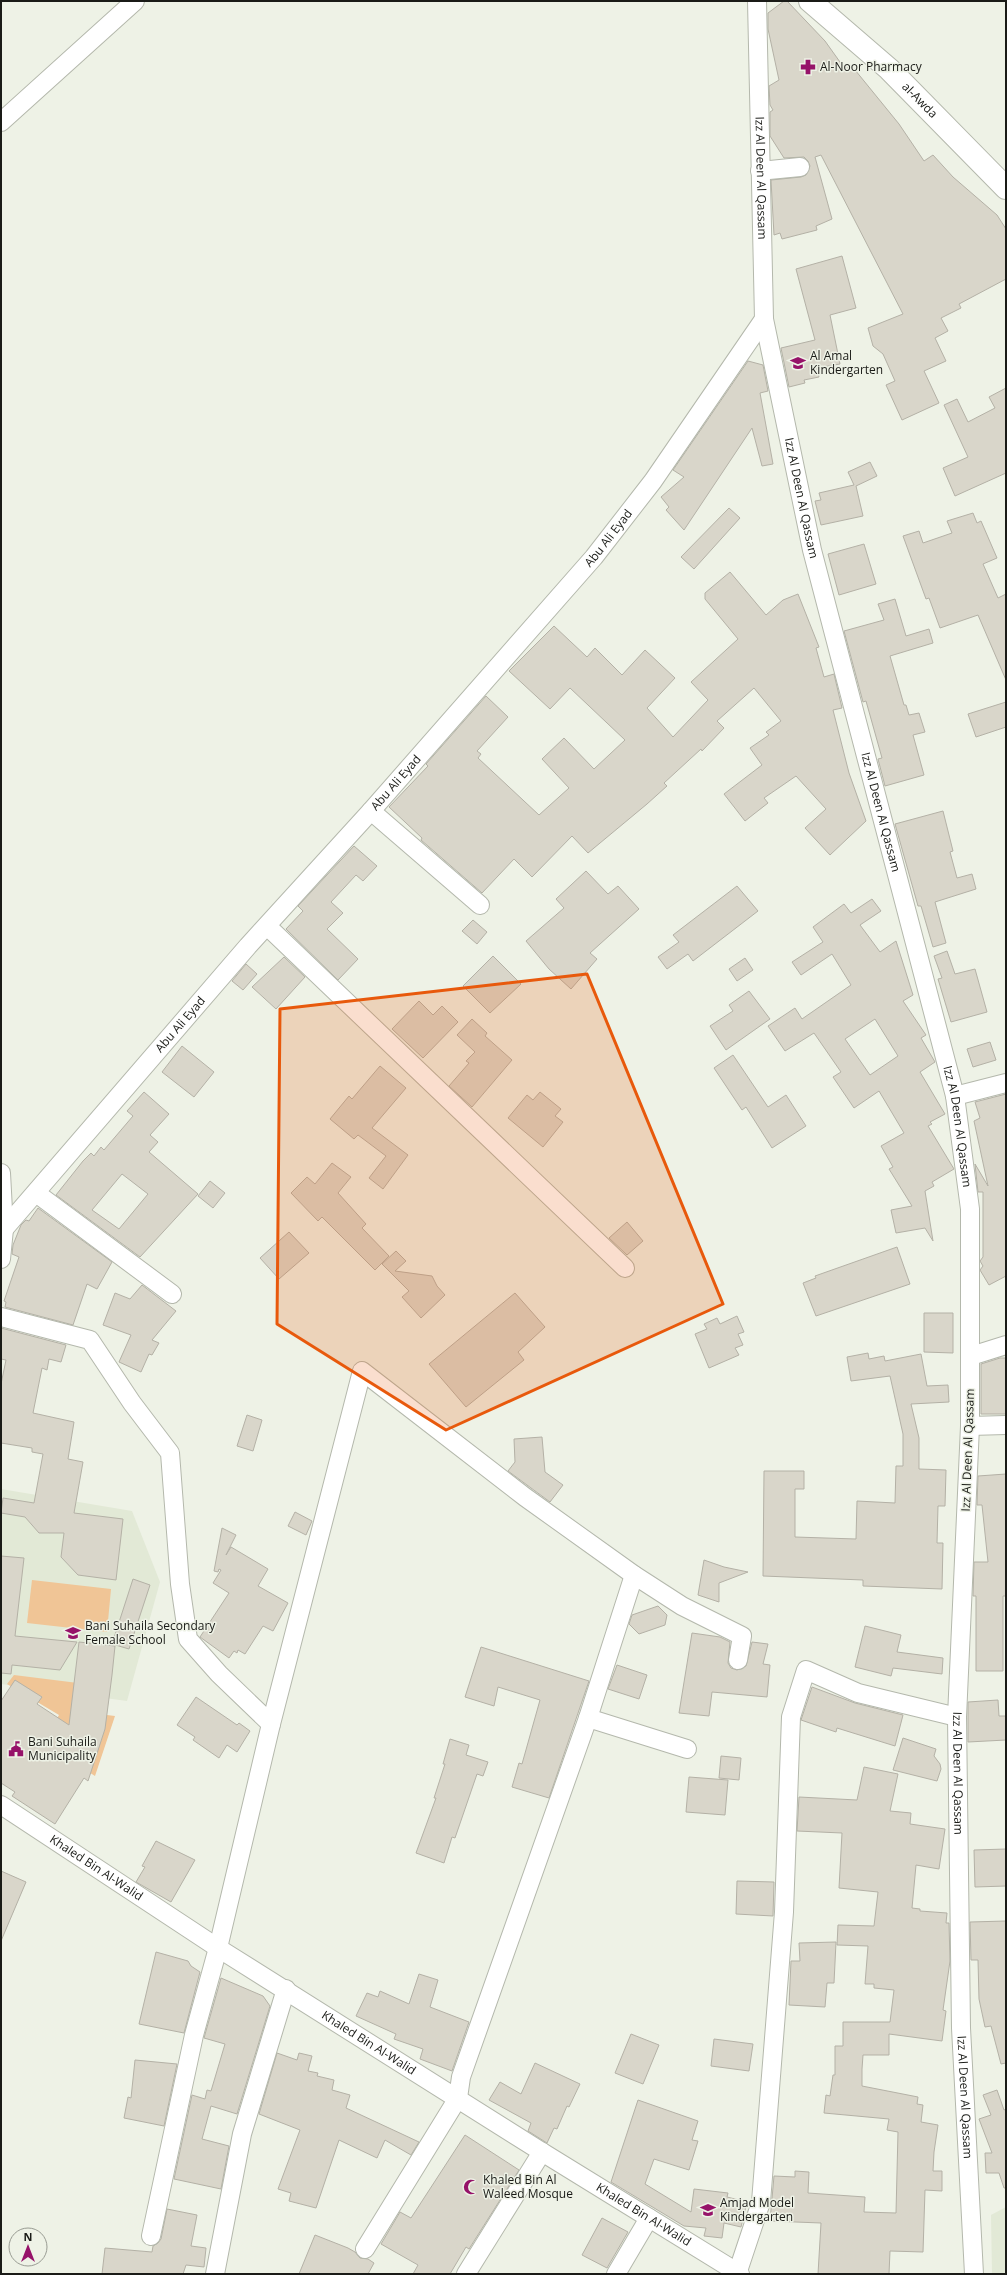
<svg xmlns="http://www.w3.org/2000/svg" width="1007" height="2275" font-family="'Open Sans',sans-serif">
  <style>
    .built { fill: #e2e9d6 }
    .green { fill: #f0c596 }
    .building { fill: #d9d6ca; stroke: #b4b1a6; fill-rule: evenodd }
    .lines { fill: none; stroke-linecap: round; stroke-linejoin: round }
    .minor-casing { stroke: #b4b8ac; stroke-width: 20 }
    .major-casing { stroke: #b4b8ac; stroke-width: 24 }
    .minor { stroke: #fff; stroke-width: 18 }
    .major { stroke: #fff; stroke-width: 22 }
    .marked { fill: #e8590c; fill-opacity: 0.2; stroke: #e8590c; stroke-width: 3; stroke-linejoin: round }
    .labels { text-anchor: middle; stroke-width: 3; stroke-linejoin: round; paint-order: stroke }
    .poi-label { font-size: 12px; fill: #1a1b17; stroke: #eef2e6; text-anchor: start }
    .street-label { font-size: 12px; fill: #1a1b17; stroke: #eef2e6 }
  </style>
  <rect width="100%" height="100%" fill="#eef2e6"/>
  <g class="built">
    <polygon points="1,1489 132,1511 160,1582 127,1701 1,1684"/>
    <polygon points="1006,2207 1006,2274 992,2274 991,2215"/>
  </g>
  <g class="green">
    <polygon points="32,1580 111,1589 107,1632 27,1623"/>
    <polygon points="14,1675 78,1683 75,1711 115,1716 95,1776 43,1743 59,1715 7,1684"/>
  </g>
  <g class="building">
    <polygon points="784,1 787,1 825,41 845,69 851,65 899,124 924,161 933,155 953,177 997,215 1006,229 1006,279 959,304 961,308 941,318 948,331 935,338 946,361 924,371 939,403 902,420 886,385 895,381 883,354 873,346 868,328 903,314 821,155 815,157 832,219 816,226 817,230 782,239 780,233 774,235 771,180 801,177 806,175 810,166 808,161 804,157 784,158 770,136 770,112 773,110 770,105 769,86 779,80 768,29 768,13"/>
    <polygon points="842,256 856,308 830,315 840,364 817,368 819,377 804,380 805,383 789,387 781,348 815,340 796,269"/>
    <polygon points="748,361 763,365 768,391 760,393 773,464 762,466 752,428 684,530 666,510 669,507 661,497 684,477 673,470"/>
    <polygon points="1006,388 1006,473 955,496 943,468 968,457 944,405 957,399 968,422 995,408 989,397"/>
    <polygon points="870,462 877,476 856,486 863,516 821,525 815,501 821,500 819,493 854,485 848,472"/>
    <polygon points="729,508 740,518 694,569 681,557"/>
    <polygon points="973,513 977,523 981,521 997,558 983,564 998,598 1006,594 1006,680 978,615 940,628 929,598 926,599 903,536 919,531 923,543 952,533 947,521"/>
    <polygon points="864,544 876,584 839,595 828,554"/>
    <polygon points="730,572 766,615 783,600 798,594 819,647 816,648 824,677 834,674 842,708 833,710 849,773 866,821 830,855 805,828 826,809 796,776 764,798 768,803 745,821 724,794 762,765 750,748 769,735 766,732 781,721 754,688 717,721 724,728 702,751 701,749 664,783 667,786 647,804 588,853 572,836 532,877 514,859 482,893 421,840 422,838 389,807 428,766 426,764 486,696 508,717 477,751 481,754 478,758 539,815 569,788 542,759 564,738 594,769 625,740 570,688 550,709 509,671 554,626 587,657 595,648 622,675 645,650 675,678 647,708 673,737 708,700 691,682 738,639 705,599 705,593"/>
    <polygon points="895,599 906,636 929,629 933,643 890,656 904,705 906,705 909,715 919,713 925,732 913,735 924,775 885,786 878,759 882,758 866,701 863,702 844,631 884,620 878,604"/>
    <polygon points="1006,702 1006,727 976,737 968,714"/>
    <polygon points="943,811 953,851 950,852 957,878 972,874 976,889 935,902 946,943 933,947 921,906 918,906 895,824"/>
    <polygon points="354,846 377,866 363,881 356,875 331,902 343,913 327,929 358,959 338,980 286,929 303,911 298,906"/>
    <polygon points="586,871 608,894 618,886 639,909 590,953 597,959 571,989 549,969 526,941 564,908 556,899"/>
    <polygon points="737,886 758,911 693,961 688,954 667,969 658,957 679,942 673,935"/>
    <path d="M872 899 881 911 860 925 880 952 896 941 913 995 903 1001 926 1035 921 1038 935 1062 920 1072 945 1114 930 1122 932 1124 928 1126 954 1169 932 1182 934 1186 925 1191 933 1241 925 1228 896 1233 891 1210 912 1206 889 1169 893 1167 881 1146 904 1133 879 1091 854 1108 833 1077 841 1072 814 1033 785 1051 768 1026 795 1008 802 1019 851 985 832 954 801 975 792 962 823 942 813 927 844 904 851 913ZM875 1019 898 1056 870 1075 845 1039Z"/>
    <polygon points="473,920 487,932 477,944 462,931"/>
    <polygon points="947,951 955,974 975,969 987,1012 951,1022 938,979 942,978 934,956"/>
    <polygon points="493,956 521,984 490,1013 463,986"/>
    <polygon points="284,957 305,977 276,1009 252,987"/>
    <polygon points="745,958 753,970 737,981 729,969"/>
    <polygon points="246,964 257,974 243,990 232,981"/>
    <polygon points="749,991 770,1019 726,1050 710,1026 733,1011 729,1005"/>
    <polygon points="419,1001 433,1015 442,1006 458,1022 423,1058 392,1029"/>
    <polygon points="472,1019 487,1033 485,1036 512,1060 472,1107 449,1086 469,1063 466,1061 475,1052 457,1035"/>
    <polygon points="990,1042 996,1060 973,1067 967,1049"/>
    <polygon points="182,1046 214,1072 194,1097 162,1072"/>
    <polygon points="733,1055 768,1107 786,1095 806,1126 772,1148 746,1107 742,1110 714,1068"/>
    <polygon points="380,1066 406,1088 372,1128 408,1155 383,1189 369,1178 386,1156 358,1135 354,1139 330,1119 349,1096 352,1099"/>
    <path d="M144 1092 169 1114 150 1135 158 1142 149 1152 198 1194 140 1257 56 1195 83 1161 91 1153 94 1156 101 1147 104 1150 133 1116 127 1111ZM122 1174 148 1194 119 1229 92 1210Z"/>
    <polygon points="540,1092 561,1109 555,1116 563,1122 543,1147 508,1118 527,1095 533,1100"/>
    <polygon points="1006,1094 1006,1276 989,1285 980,1270 983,1266 980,1261 983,1257 983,1192 978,1192 975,1164 988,1186 974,1121 980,1118 975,1102"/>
    <polygon points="332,1163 351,1177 338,1193 366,1224 362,1228 389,1256 375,1270 322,1217 318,1221 291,1193 307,1177 315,1184"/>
    <polygon points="210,1181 225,1193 213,1208 198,1196"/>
    <polygon points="38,1208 112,1262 97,1289 87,1284 73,1325 5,1307 6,1302 4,1301 19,1257 12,1254 13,1245 21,1225 26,1220 29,1221"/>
    <polygon points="627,1222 643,1241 627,1255 609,1238"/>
    <polygon points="289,1232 309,1253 279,1279 260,1258"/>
    <polygon points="897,1247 910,1284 816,1316 803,1283 816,1278 815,1276"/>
    <polygon points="396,1251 406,1261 395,1271 432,1276 437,1286 445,1295 421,1318 402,1297 409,1291 382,1264"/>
    <polygon points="142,1285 176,1311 152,1340 159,1343 152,1355 149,1354 141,1372 119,1362 131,1335 103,1325 115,1293 130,1299"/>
    <polygon points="515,1293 545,1327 518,1352 524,1360 466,1407 429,1364"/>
    <polygon points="924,1313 953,1313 953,1353 924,1352"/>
    <polygon points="737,1316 744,1332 738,1334 743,1345 735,1348 739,1355 709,1368 695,1334 707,1329 704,1324 717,1318 720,1324"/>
    <polygon points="1,1328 66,1345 61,1362 49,1359 47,1370 42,1368 33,1413 74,1422 68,1459 83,1462 74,1513 123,1519 116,1580 78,1575 61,1557 64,1533 39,1533 25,1517 1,1513 3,1498 34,1503 43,1454 32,1452 32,1448 1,1443 1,1384 6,1360 1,1359"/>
    <polygon points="868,1353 869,1359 884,1356 885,1361 921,1354 927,1386 948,1385 949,1402 911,1404 919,1438 919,1469 946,1470 945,1506 938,1506 937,1543 943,1543 942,1589 863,1586 863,1580 763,1576 764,1471 804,1471 804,1489 795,1489 795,1537 856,1539 857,1501 895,1503 896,1466 903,1466 903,1434 890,1376 851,1381 847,1357"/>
    <polygon points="1000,1358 1006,1358 1006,1414 981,1414 981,1364"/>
    <polygon points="247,1415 262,1420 253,1451 237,1446"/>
    <polygon points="542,1437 545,1472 563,1485 550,1502 508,1471 515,1462 514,1439"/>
    <polygon points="1006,1474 1006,1596 1003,1596 1003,1671 976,1671 976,1596 973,1596 974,1562 988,1562 982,1505 977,1505 978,1476"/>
    <polygon points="295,1512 312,1521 306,1535 288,1526"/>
    <polygon points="222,1528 236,1535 226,1555 231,1547 268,1569 258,1586 288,1603 273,1631 263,1626 245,1654 238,1650 237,1653 234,1651 229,1658 200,1637 229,1593 213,1583 221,1570 219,1569 218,1572 214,1571"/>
    <polygon points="1,1556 24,1558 15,1636 77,1642 60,1670 12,1665 11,1674 1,1673"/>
    <polygon points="704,1560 724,1567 748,1572 719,1583 719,1602 698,1595"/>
    <polygon points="133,1579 150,1585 129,1649 112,1644"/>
    <polygon points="658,1606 667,1615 665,1625 639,1634 629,1624 632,1615"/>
    <polygon points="865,1626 901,1635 897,1652 943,1658 942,1674 893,1668 891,1676 855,1667"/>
    <polygon points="692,1633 720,1637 730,1642 728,1663 731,1668 737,1670 746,1666 752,1642 768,1644 763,1664 770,1665 767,1697 712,1692 709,1716 679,1713"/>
    <polygon points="79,1642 115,1646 112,1675 105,1729 88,1781 84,1778 55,1824 12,1796 15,1792 1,1783 1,1701 15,1680 42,1697 37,1704 69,1725"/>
    <polygon points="481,1647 589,1681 549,1798 512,1787 519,1763 522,1764 540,1700 498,1687 494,1706 465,1697"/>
    <polygon points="617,1665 647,1675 639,1699 608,1689"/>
    <polygon points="812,1687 855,1703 903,1715 895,1746 837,1728 836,1732 801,1720"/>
    <polygon points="196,1697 237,1725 239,1723 250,1731 237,1752 227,1745 219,1758 193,1740 195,1737 177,1725"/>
    <polygon points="998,1700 999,1716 1006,1716 1006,1740 968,1742 968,1702"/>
    <polygon points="903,1738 936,1749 934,1756 940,1764 941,1769 937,1781 893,1770"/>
    <polygon points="450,1739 469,1745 466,1755 488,1762 483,1776 477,1774 455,1838 452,1837 444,1863 416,1853 436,1798 434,1798 445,1764 443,1764"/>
    <polygon points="721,1756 741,1758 739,1780 719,1778"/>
    <polygon points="864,1767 898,1774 890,1811 911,1813 910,1824 945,1829 939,1869 916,1865 912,1908 920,1909 920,1911 947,1913 946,1923 949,1923 950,1961 943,2010 946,2011 942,2041 889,2034 889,2055 863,2055 862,2069 862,2086 918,2097 917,2104 923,2105 921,2122 938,2125 934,2152 933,2171 942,2171 942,2191 925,2190 923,2252 890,2251 889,2274 818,2274 821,2223 770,2221 774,2176 795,2177 795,2171 809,2172 808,2193 865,2197 864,2212 896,2213 898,2132 887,2130 889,2119 824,2113 826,2095 830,2096 833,2075 835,2075 835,2046 843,2046 843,2022 890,2022 894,1990 874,1988 874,1984 865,1984 868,1946 837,1945 838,1925 874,1926 878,1892 839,1888 842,1833 797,1831 799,1797 857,1800"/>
    <polygon points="689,1777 728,1780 725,1815 686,1812"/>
    <polygon points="156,1841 195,1860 171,1902 136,1882 145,1867 142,1866"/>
    <polygon points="1006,1849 1006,1886 975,1887 974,1850"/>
    <polygon points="1,1871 26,1882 1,1941"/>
    <polygon points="737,1881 774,1882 773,1916 736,1914"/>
    <polygon points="1006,1921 1006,2063 1001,2064 991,2026 985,2027 979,1999 978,1960 971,1960 970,1922"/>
    <polygon points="836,1942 834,1983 827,1983 825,2007 789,2005 791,1961 800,1961 799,1943"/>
    <polygon points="156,1952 188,1961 191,1966 200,1972 184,2033 139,2024"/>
    <polygon points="419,1974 438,1980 430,2007 469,2022 452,2071 420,2059 423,2049 394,2039 396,2034 356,2016 367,1993 378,1997 380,1991 409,2004"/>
    <polygon points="221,1978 263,1996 270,2006 237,2114 211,2106 202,2139 229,2146 221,2189 174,2179 192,2095 205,2099 207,2090 211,2091 225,2044 204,2038"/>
    <polygon points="631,2034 659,2045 643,2084 615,2073"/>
    <polygon points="714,2039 753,2044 749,2071 711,2066"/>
    <polygon points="277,2053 297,2060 299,2053 312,2056 308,2071 318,2073 317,2076 334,2080 332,2090 350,2095 346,2108 419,2142 411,2155 385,2140 377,2158 339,2140 316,2208 289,2201 291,2193 278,2189 300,2130 259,2114"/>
    <polygon points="135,2060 177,2064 164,2126 124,2118 128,2097 131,2098"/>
    <polygon points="535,2063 580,2084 569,2107 567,2106 557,2129 554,2128 547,2143 528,2131 531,2123 489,2100 500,2082 521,2094"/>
    <polygon points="997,2090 1004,2110 1006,2109 1006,2188 1004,2188 999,2173 986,2173 985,2153 992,2153 979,2119 991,2115 983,2095"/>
    <polygon points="638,2100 698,2121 692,2140 698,2141 689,2170 654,2159 645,2184 691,2212 694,2189 728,2193 727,2197 747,2202 741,2227 724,2223 722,2238 704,2236 706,2228 684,2226 611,2182"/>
    <polygon points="465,2135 519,2170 469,2249 466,2247 450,2274 413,2274 418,2265 381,2244 400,2212 411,2218"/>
    <polygon points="167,2209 197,2215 191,2246 206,2248 204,2267 186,2265 183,2274 102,2274 105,2248 152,2252 153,2246 158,2243 161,2239"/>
    <polygon points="602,2218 628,2232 607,2268 582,2255"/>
    <polygon points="315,2235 348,2248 355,2252 360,2258 368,2259 374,2263 368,2274 299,2274"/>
  </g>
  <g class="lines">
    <g class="minor-casing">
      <g id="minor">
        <path id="s1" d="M757 1 764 319 812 550 955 1096 970 1209V1426L957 1717 961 2028 974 2274"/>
        <polyline points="1,122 135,1"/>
        <polyline points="760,171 800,167"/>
        <polyline points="371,811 480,905"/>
        <polyline points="267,926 625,1268"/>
        <polyline points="955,1096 1006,1083"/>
        <polyline points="1,1173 4,1229 1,1259"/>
        <polyline points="36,1193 172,1294"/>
        <path id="s2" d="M4 1229 248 946 371 811 594 557 653 481 764 319"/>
        <polyline points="1,1317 90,1340 132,1403 170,1453 180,1584 188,1639 219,1674 271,1724"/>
        <polyline points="971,1356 1006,1345"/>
        <polyline points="970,1426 1006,1425"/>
        <polyline points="588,1718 687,1749"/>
        <path id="s3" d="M1 1805 218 1948 542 2152 740 2274"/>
        <polyline points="151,2236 194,2035 218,1948 271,1724 362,1371 525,1497 634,1575 682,1606 742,1636 738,1660"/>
        <polyline points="365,2249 458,2098 461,2077 588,1718 634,1575"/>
        <polyline points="215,2274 242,2134 286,1989"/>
        <polyline points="466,2274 542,2152"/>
        <polyline points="616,2274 649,2218"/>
        <polyline points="737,2274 761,2202 784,1912 791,1717 806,1670 858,1693 957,1717"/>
      </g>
    </g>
    <g class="major-casing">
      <g id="major">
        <path id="s4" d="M810 1 889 69 1006 188"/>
      </g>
    </g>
    <use href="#minor" class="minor"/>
    <use href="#major" class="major"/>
  </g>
  <path class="marked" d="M587 974 723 1304 446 1430 277 1324 280 1009Z"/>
  <defs>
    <g id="pharmacy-bare" transform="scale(1.2)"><path d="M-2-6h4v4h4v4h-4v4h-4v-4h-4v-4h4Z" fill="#961269" stroke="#eef2e6" stroke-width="2.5" paint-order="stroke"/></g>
    <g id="school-bare" transform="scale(1.2)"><path d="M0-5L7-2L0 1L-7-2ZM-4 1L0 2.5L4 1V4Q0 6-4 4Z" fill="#961269" stroke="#eef2e6" stroke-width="2.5" paint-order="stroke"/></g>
    <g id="civic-bare" transform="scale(1.2)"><path d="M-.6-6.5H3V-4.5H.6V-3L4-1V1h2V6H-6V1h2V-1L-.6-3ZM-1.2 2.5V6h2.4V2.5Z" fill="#961269" stroke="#eef2e6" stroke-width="2.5" paint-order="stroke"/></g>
    <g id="mosque-bare" transform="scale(1.2)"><path d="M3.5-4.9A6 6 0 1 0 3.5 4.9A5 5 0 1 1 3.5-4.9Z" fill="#961269" stroke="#eef2e6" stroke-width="2.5" paint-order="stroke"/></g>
  </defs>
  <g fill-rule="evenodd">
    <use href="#pharmacy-bare" x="808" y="67"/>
    <use href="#school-bare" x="798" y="363"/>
    <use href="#school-bare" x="73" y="1633"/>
    <use href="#civic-bare" x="16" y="1749"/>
    <use href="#mosque-bare" x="471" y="2187"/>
    <use href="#school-bare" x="708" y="2210"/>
  </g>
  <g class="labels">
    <g class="poi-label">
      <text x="820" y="71">Al-Noor Pharmacy</text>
      <text x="810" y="360">Al Amal<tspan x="810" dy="14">Kindergarten</tspan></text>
      <text x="85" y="1630">Bani Suhaila Secondary<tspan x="85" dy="14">Female School</tspan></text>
      <text x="28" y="1746">Bani Suhaila<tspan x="28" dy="14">Municipality</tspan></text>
      <text x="483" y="2184">Khaled Bin Al<tspan x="483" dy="14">Waleed Mosque</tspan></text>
      <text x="720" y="2207">Amjad Model<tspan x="720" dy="14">Kindergarten</tspan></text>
    </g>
    <g class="street-label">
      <text dy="4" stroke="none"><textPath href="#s4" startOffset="148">al-Awda</textPath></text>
      <text dy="4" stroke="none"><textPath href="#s1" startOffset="177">Izz Al Deen Al Qassam</textPath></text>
      <text dy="4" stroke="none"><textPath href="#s1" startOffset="501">Izz Al Deen Al Qassam</textPath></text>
      <text dy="4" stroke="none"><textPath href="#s2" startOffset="918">Abu Ali Eyad</textPath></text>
      <text dy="4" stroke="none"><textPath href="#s2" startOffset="594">Abu Ali Eyad</textPath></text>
      <text dy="4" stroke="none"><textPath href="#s1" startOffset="825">Izz Al Deen Al Qassam</textPath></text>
      <text dy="4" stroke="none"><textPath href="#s2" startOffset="270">Abu Ali Eyad</textPath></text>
      <text dy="4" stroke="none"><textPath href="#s1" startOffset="1149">Izz Al Deen Al Qassam</textPath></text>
      <text transform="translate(968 1450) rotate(-88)" y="4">Izz Al Deen Al Qassam</text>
      <text dy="4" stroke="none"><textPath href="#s1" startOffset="1797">Izz Al Deen Al Qassam</textPath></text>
      <text dy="4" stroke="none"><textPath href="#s3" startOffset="114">Khaled Bin Al-Walid</textPath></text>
      <text dy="4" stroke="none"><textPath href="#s3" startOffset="438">Khaled Bin Al-Walid</textPath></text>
      <text dy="4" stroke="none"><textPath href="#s1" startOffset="2121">Izz Al Deen Al Qassam</textPath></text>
      <text dy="4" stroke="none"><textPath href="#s3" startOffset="762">Khaled Bin Al-Walid</textPath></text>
    </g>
  </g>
  <rect width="1007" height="2275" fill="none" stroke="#1a1b17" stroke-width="4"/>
  <g transform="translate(28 2247)"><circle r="19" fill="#eef2e6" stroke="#999c93"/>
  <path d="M0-3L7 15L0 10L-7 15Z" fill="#961269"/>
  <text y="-6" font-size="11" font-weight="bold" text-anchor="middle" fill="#1a1b17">N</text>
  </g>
</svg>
